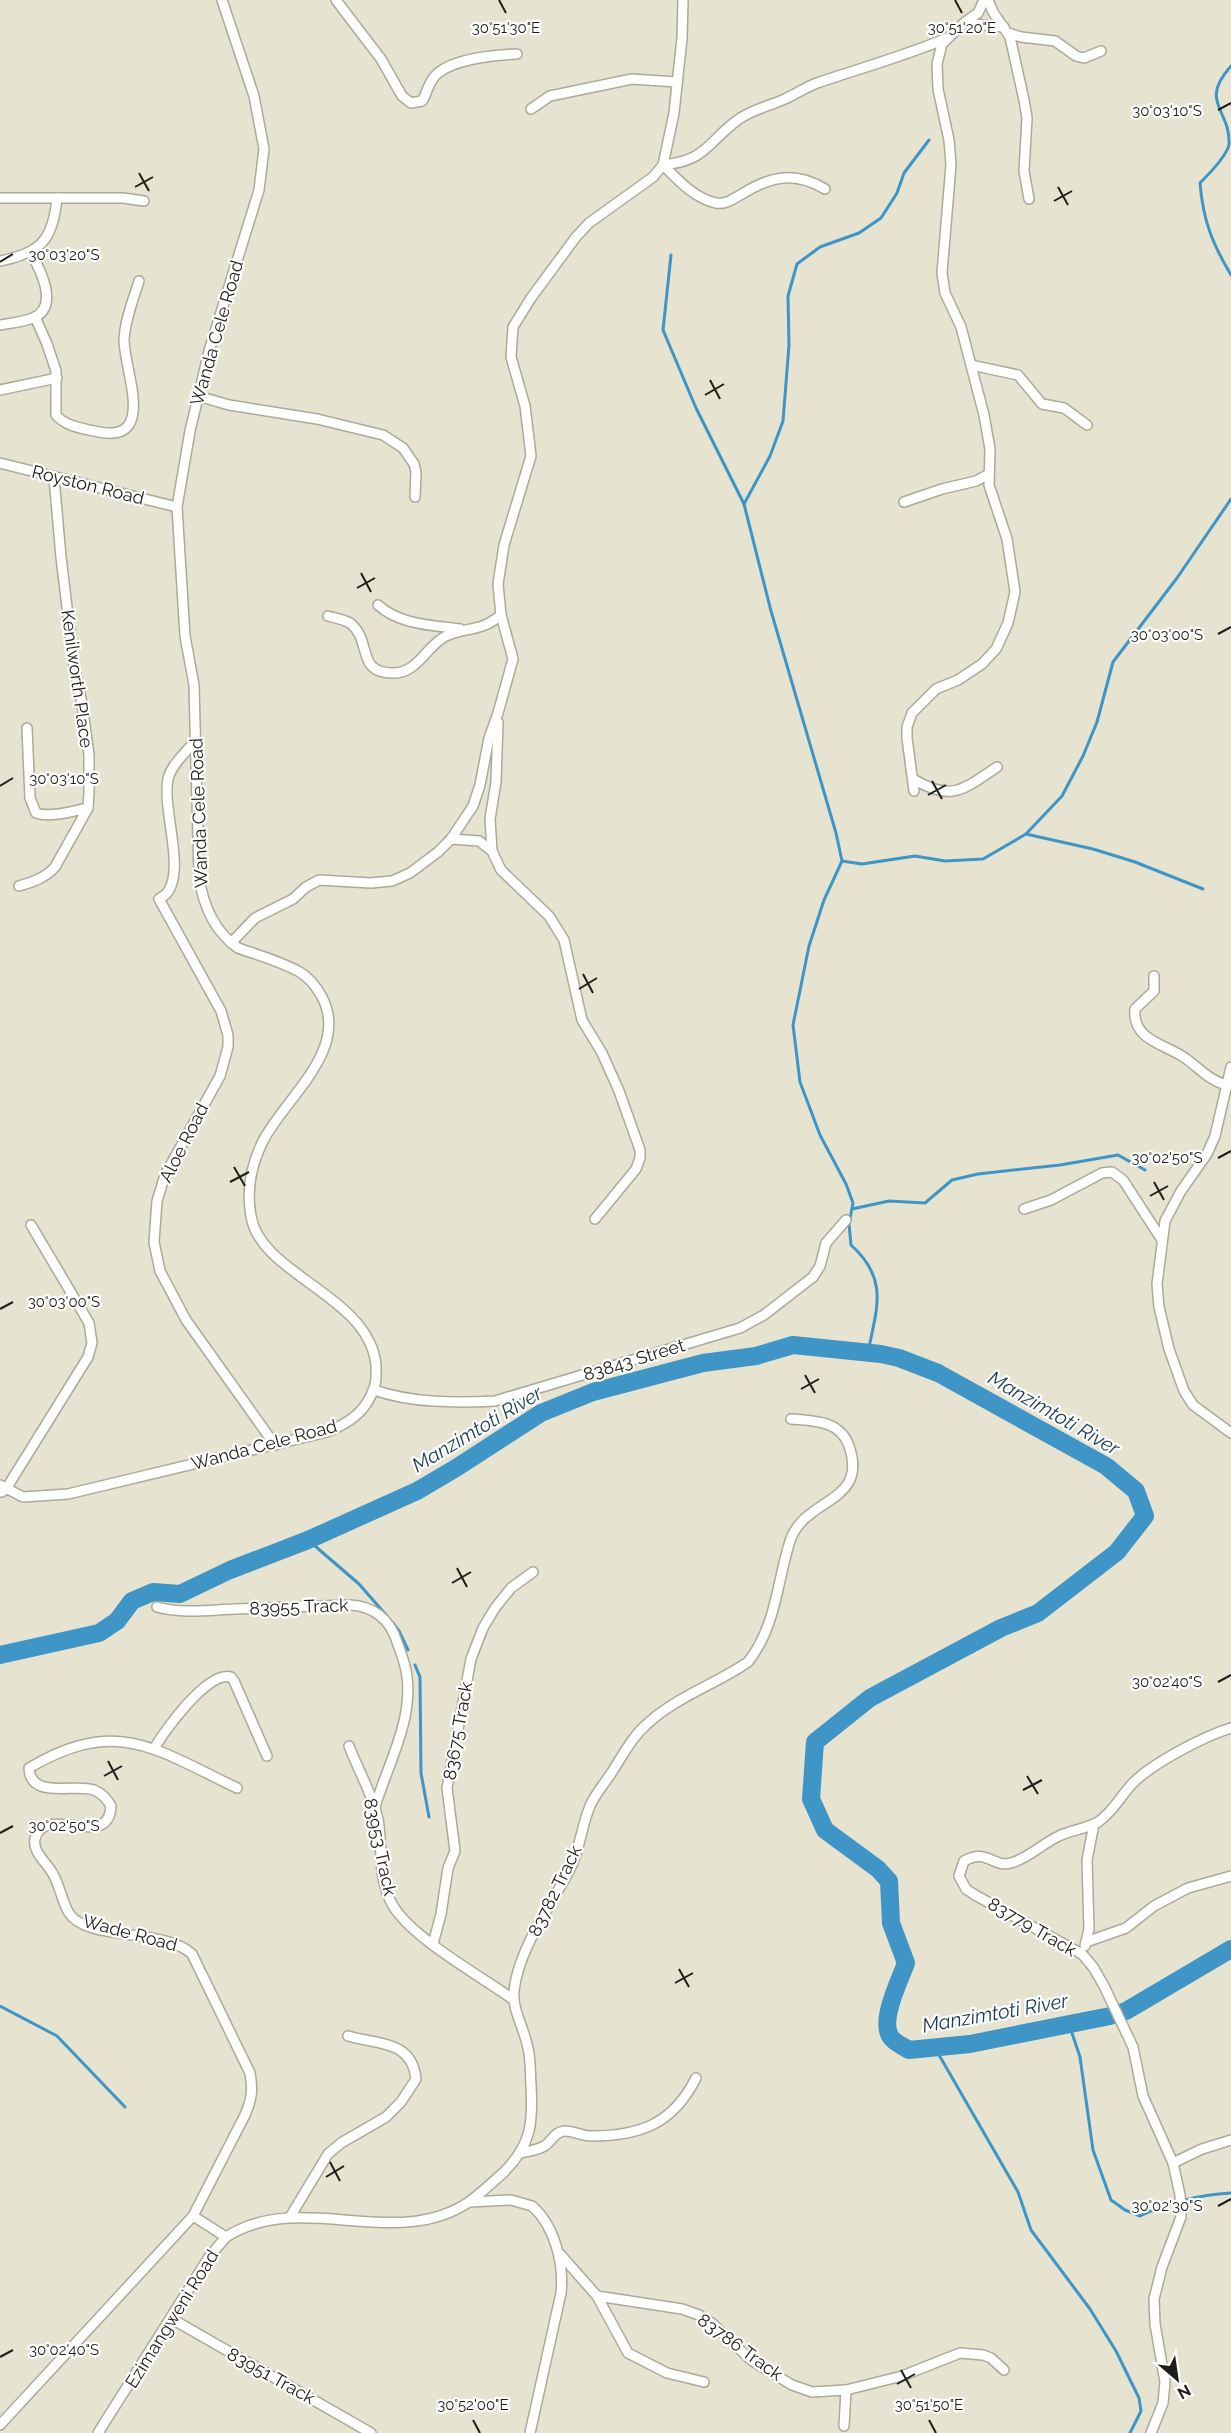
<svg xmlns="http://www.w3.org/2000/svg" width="1231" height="2433" font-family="Raleway,sans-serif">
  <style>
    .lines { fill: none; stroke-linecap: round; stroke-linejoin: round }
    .stream { stroke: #3e95c6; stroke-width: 3 }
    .river { stroke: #3e95c6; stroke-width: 18 }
    .minor-casing { stroke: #acaa98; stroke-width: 12 }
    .minor { stroke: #fff; stroke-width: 9 }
    .ticks { fill: none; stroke: #1f1e18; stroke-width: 2 }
    .labels { text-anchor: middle; stroke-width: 4.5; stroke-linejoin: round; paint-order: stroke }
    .street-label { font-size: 18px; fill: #1f1e18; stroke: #fff }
    .water-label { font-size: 20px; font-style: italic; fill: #183d52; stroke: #fff }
    .ticks-label { font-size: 15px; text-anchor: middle; fill: #1f1e18; stroke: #fff; stroke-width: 4.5; stroke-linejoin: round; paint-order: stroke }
  </style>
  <rect width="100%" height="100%" fill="#e6e3d0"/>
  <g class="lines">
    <g class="stream">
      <path d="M1231 66C1198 103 1231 109 1229 145 1226 157 1208 175 1200 183 1203 220 1212 243 1231 275"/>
      <path d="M671 255 663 330 696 408 744 504 771 611 836 833 842 861 824 900 809 946 793 1025 800 1082 820 1135 846 1184 853 1203 849 1224 851 1245C890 1280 876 1309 868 1353"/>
      <polyline points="744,504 770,456 783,421 789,345 788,296 797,264 820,247 859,233 881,218 897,193 904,173 929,140"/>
      <polyline points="1026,834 1093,849 1135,862 1203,889"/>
      <polyline points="842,861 862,864 915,856 945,861 983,859 1026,834 1062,796 1083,756 1097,722 1113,662 1177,578 1231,499"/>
      <polyline points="852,1209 889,1201 925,1203 952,1180 978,1174 1060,1165 1118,1155 1145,1170"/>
      <polyline points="308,1540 359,1584 387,1616"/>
      <polyline points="393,1623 399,1631 408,1650"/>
      <polyline points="415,1665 420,1677 421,1773 429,1817"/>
      <polyline points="0,2006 57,2036 125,2107"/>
      <path d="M1069 2024 1080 2057 1093 2150 1111 2200 1125 2210 1140 2216C1169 2202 1198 2195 1231 2193"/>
      <polyline points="935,2048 1018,2192 1031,2230 1090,2309 1116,2351 1139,2398 1141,2411 1130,2433"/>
    </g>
    <path class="river" d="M0 1655 99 1633 117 1621 132 1601 153 1592 180 1594 230 1570 308 1540 417 1491 456 1468 541 1413 593 1392 703 1363 756 1356 793 1345 881 1354 899 1358 938 1373 1106 1466 1136 1491 1145 1516 1117 1552 1038 1613 1001 1628 870 1698 815 1742 811 1799 825 1830 878 1869 889 1881 891 1923 906 1963C900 1980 880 2019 890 2036 894 2043 903 2046 909 2050L970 2044 1110 2016 1126 2011 1231 1949"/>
    <g class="minor-casing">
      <g id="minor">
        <path d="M336 0 381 59 402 96 411 103 422 101C427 94 428 83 435 76 450 59 495 55 517 54"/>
        <polyline points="988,0 993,12 1010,37 1024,100 1027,118 1024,171 1029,199"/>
        <polyline points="964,23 1004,27"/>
        <polyline points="1008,33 1021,37 1055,41 1076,56 1084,58 1101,51"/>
        <polyline points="531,109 550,96 632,79 677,82"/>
        <path d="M663 165C707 161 708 141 739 119 754 109 769 106 785 99 796 94 806 87 817 83 861 68 905 56 947 38"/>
        <path d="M663 165C678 180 694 198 716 203 726 205 734 198 742 194 771 176 795 171 825 189"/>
        <polyline points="0,198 123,198 144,201"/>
        <path d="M0 261C41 253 53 240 57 198"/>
        <path d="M35 317 47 344 56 371V415C65 426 81 428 94 431 159 447 124 371 124 340 125 320 133 300 139 281"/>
        <path d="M0 325C11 323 23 322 33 318 60 307 40 269 31 253"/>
        <polyline points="971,365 1018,375 1042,404 1064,408 1087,425"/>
        <polyline points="0,390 57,378"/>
        <polyline points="198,396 229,405 317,419 383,435 403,448 414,464 416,472 415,497"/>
        <polyline points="0,463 177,507"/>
        <polyline points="904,502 942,489 976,481 989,474"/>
        <path d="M378 605C400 625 432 625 460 629"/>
        <path d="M328 616C335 618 343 619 350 623 373 641 355 674 394 673 418 673 427 645 446 636 468 626 479 633 501 615"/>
        <polyline points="498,722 496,782 490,819 492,851 501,870 549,916 564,940 582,1020 602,1053 619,1091 640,1150 640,1158 636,1169 595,1219"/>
        <path d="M27 728 30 798 36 813C51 818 72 811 88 808"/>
        <path d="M195 741C187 751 171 765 168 779 162 808 184 865 169 890 167 895 163 896 159 899L221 1011 228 1035V1047L220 1076 165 1175 157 1201 154 1242 160 1271 186 1320 275 1445"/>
        <path d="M913 779C951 802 963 790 997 767"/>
        <polyline points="914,791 907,738 907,727 912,713 936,689 958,680 982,664 996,649 1008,623 1015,592 1007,539 989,485 990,449 984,415 961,327 945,293 942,273 951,165 949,140 938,89 937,64 942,44 964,23 978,13 984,0"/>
        <polyline points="451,839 479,841 492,851"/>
        <path d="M19 886C33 882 45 878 55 867L88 808 89 793V755L82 703 74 666 61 557 54 478"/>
        <polyline points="231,943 255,918 293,899 306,887 319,880 371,883 392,881 410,873 438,852 451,839 473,806 480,785 489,738 498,713 513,659 501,615 498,584 504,545 531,456 525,406 511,357 513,327 531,298 576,237 589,223 653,177 663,165 674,113 682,38 683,0"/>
        <path d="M1154 976V991L1135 1009C1132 1039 1163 1044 1182 1056 1199 1067 1205 1078 1226 1085"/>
        <polyline points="1231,1067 1215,1136 1207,1154 1181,1191 1165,1221 1157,1284 1159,1307 1169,1349 1184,1391 1193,1405 1231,1433"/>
        <polyline points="1024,1209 1051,1200 1102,1173 1112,1172 1123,1180 1162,1240"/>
        <path d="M374 1390C411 1403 456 1403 495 1401L740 1328 764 1315 813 1277 820 1266 826 1243 846 1220"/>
        <path d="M0 1485 23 1497 68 1494 327 1432C349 1423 366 1412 374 1388 377 1380 376 1374 376 1365 369 1295 260 1275 251 1216 246 1189 251 1165 263 1141 285 1098 350 1050 322 997 316 986 309 977 298 971 279 961 258 955 238 948 214 931 203 905 199 877L194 685 185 636 177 507 190 431 209 351 259 190 264 149 254 96 222 0"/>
        <polyline points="2,1492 6,1489 88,1357 92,1343 89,1323 31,1225"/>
        <path d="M157 1607C183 1614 209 1610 235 1609 273 1608 311 1606 350 1605 373 1606 390 1619 397 1642 401 1653 406 1665 407 1677 413 1721 387 1766 375 1807"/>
        <path d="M349 1746C358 1770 372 1793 378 1819 383 1847 377 1878 392 1904 411 1938 481 1976 514 2000"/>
        <path d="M154 1749C164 1731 208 1670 231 1677L234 1681 267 1756"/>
        <polyline points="1086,1942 1126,1928 1154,1906 1188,1888 1231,1876"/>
        <polyline points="433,1944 441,1914 448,1868 455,1851 447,1788 471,1659 483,1628 495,1608 511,1588 533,1572"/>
        <polyline points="1085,1946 1089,1929 1087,1860 1094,1824"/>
        <path d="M520 2153C529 2151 539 2150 546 2145 552 2140 555 2132 564 2131 572 2130 581 2136 591 2136 640 2136 673 2124 696 2078"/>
        <polyline points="1173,2163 1202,2149 1231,2140"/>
        <path d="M469 2202 511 2200 532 2206C555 2226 564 2264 561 2293L530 2433"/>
        <path d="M290 2217 328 2154 341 2143 386 2117 401 2102 416 2079C412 2040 378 2045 348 2036"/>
        <path d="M226 2237C301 2189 394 2252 469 2202 481 2193 493 2182 504 2172 532 2144 533 2122 531 2085 530 2071 531 2057 527 2044 523 2026 512 2009 514 1991 518 1950 550 1907 569 1871 580 1851 581 1827 590 1806 595 1794 605 1783 612 1772 623 1755 632 1737 647 1724 676 1697 716 1684 748 1662 776 1627 777 1582 790 1541 804 1497 869 1504 849 1446 840 1420 814 1421 791 1419"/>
        <polyline points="560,2254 597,2296 628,2353 667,2373 704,2382"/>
        <polyline points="597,2296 682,2309 699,2315 713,2324 751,2360 792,2385 812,2392 846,2390 844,2426"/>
        <polyline points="172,2319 371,2433"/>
        <polyline points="846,2390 902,2376 960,2353 983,2355 991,2358 1004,2370"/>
        <path d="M0 2425 193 2216 245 2115C252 2099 253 2090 250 2073L192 1954C164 1928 86 1941 69 1913 62 1902 60 1886 53 1874 48 1864 32 1852 35 1839 44 1802 109 1852 111 1806 107 1799 101 1793 94 1790 75 1783 30 1800 29 1768 117 1716 155 1749 237 1788"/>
        <polyline points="98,2433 209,2257 226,2237 193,2216"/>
        <path d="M1151 2433 1163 2403 1165 2382 1155 2324 1154 2299 1162 2267 1181 2217 1180 2195 1173 2163 1143 2096 1133 2047 1104 1986 1093 1967 1082 1954 975 1895 966 1889 959 1876 964 1861C988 1848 992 1868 1011 1863 1029 1858 1043 1843 1059 1836 1071 1830 1086 1829 1098 1822 1112 1813 1121 1796 1132 1784 1151 1764 1204 1736 1231 1728"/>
      </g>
    </g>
    <use href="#minor" class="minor"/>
  </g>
  <path class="ticks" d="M499 0 506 13M955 0 962 13M1218 110 1231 103M139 173 149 191M135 187 153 177M1058 187 1068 205M1054 201 1072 191M0 262 13 254M710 380 720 399M705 395 724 384M361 573 371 592M357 588 375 578M1218 634 1231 627M932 781 942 799M0 786 13 778M928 795 946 785M583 974 593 993M579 989 597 978M1218 1158 1231 1151M234 1167 245 1186M230 1182 249 1172M1154 1182 1164 1200M1150 1196 1168 1186M0 1309 13 1302M805 1375 815 1393M801 1389 819 1379M457 1568 467 1587M452 1583 471 1572M1218 1682 1231 1675M108 1761 118 1780M104 1776 122 1766M1027 1776 1038 1794M1023 1790 1042 1780M0 1833 13 1826M679 1969 689 1987M675 1983 693 1973M330 2162 340 2181M326 2177 344 2166M1218 2206 1231 2199M0 2357 13 2350M901 2370 911 2388M897 2384 915 2374M473 2420 480 2433M929 2420 936 2433"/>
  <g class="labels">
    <g class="street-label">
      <text transform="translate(217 333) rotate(-74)" y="6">Wanda Cele Road</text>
      <text transform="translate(88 485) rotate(14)" y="6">Royston Road</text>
      <text transform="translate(77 679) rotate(82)" y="6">Kenilworth Place</text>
      <text transform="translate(199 813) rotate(-92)" y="6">Wanda Cele Road</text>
      <text transform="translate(184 1143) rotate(-63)" y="6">Aloe Road</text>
      <text transform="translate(634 1360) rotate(-17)" y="6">83843 Street</text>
      <text transform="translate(264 1445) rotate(-15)" y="6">Wanda Cele Road</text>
      <text transform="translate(299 1607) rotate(-2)" y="6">83955 Track</text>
      <text transform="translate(458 1731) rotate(-80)" y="6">83675 Track</text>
      <text transform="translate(380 1847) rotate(78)" y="6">83953 Track</text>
      <text transform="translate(555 1891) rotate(-64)" y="6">83782 Track</text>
      <text transform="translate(1032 1927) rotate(30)" y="6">83779 Track</text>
      <text transform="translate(130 1933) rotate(15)" y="6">Wade Road</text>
      <text transform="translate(172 2319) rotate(-58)" y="6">Ezimangweni Road</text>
      <text transform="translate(740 2347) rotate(36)" y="6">83786 Track</text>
      <text transform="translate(271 2376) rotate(29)" y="6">83951 Track</text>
    </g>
    <g class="water-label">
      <text transform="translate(1054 1413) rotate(30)" y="7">Manzimtoti River</text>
      <text transform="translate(477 1429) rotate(-31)" y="7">Manzimtoti River</text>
      <text transform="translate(995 2013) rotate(-10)" y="7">Manzimtoti River</text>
    </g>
  </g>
  <g class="ticks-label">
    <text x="506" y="33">30°51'30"E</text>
    <text x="962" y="33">30°51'20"E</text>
    <text x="1167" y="116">30°03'10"S</text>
    <text x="64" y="260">30°03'20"S</text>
    <text x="1167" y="640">30°03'00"S</text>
    <text x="64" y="784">30°03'10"S</text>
    <text x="1167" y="1163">30°02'50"S</text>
    <text x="64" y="1307">30°03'00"S</text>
    <text x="1167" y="1687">30°02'40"S</text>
    <text x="64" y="1831">30°02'50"S</text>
    <text x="1167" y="2211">30°02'30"S</text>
    <text x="64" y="2355">30°02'40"S</text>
    <text x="473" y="2410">30°52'00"E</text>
    <text x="929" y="2410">30°51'50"E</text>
  </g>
  <g transform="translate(1177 2379) rotate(151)" stroke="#ffffff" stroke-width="4.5" paint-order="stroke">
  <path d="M0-4.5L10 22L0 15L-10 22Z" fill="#1f1e18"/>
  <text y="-9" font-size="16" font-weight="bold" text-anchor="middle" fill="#1f1e18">N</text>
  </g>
</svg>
